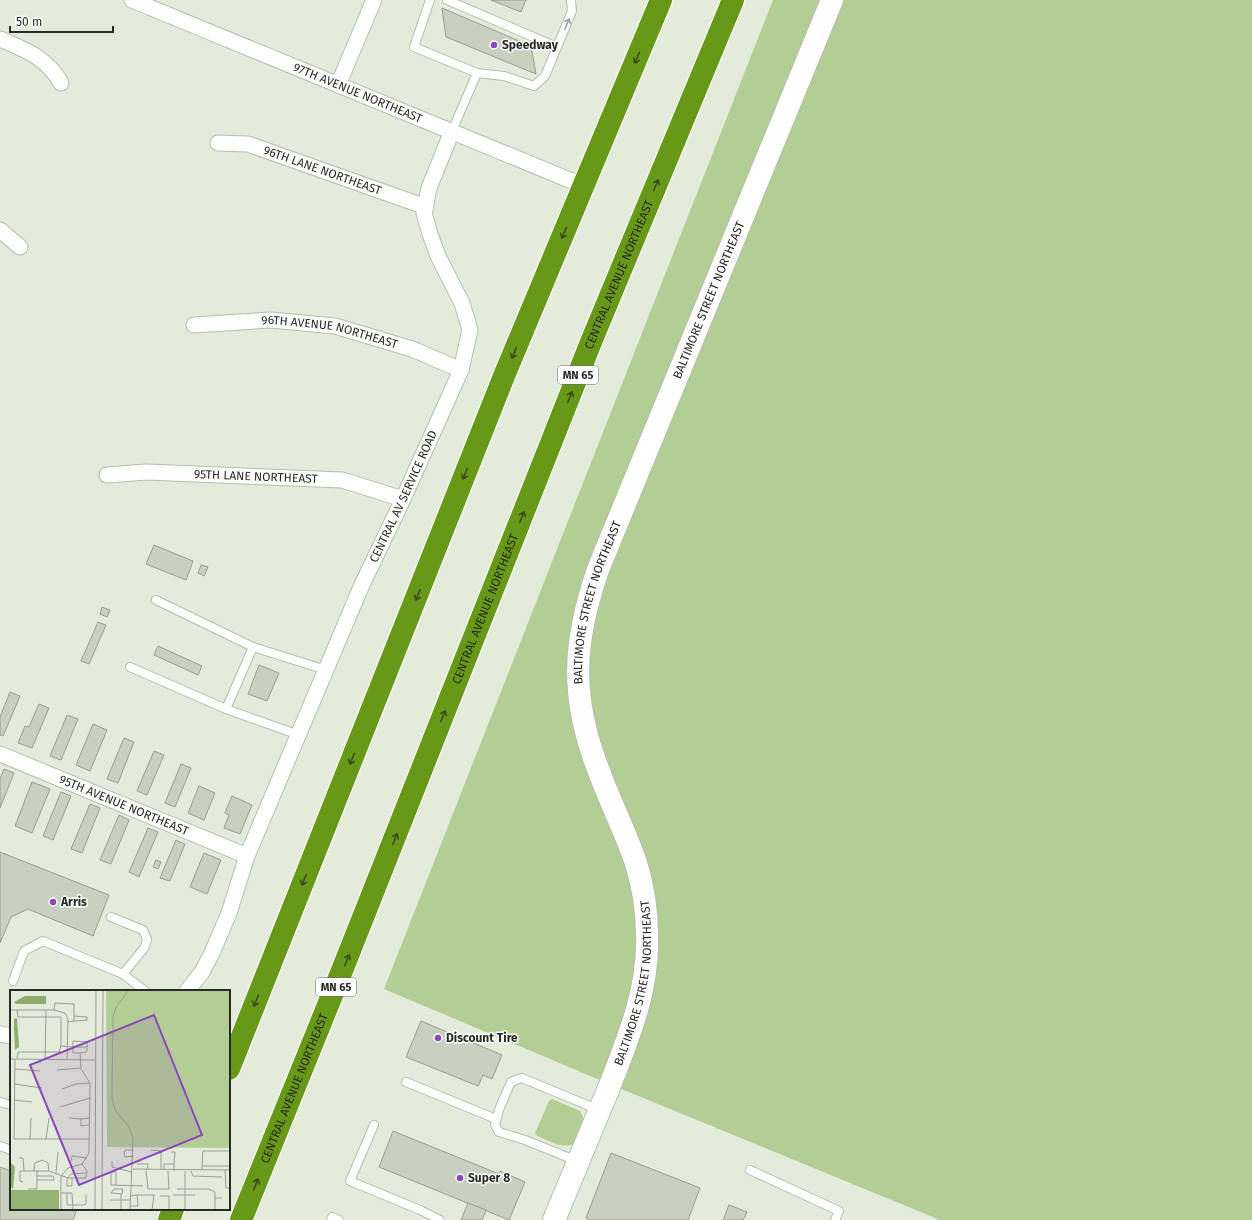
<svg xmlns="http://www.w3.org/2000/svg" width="1252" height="1220" font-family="'Fira Sans',sans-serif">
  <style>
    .green { fill: #b2ce95 }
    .building { fill: #c8d1bf; stroke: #969f8e }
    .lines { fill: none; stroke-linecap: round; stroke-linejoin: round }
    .lane-casing { stroke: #b5bead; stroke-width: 10 }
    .street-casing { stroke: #b5bead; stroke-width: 17 }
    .secondary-casing { stroke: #b5bead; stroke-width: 24 }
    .highway-casing { stroke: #fff; stroke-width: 24 }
    .lane { stroke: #fff; stroke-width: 8 }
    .street { stroke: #fff; stroke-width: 15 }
    .secondary { stroke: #fff; stroke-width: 22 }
    .highway { stroke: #689818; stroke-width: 22 }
    .oneway { stroke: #9ea09d }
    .oneway2 { stroke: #3b4c21 }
    .poi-dot { fill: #8d47bb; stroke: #fff; stroke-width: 1.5 }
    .labels { text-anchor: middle; stroke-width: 3; stroke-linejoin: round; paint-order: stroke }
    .shield { fill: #fff; stroke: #686b66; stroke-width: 1 }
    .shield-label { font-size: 11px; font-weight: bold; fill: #282b25 }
    .poi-label { font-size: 12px; font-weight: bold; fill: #282b25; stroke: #fff; text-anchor: start }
    .street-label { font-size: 12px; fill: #282b25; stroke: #fff }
    .inset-road { fill: none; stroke: #989f92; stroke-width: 1 }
    .view { fill: #8d47bb; fill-opacity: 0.15; stroke: #8d47bb; stroke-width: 2 }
    .inset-edge { fill: none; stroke: #282b25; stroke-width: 2 }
  </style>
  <rect width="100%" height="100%" fill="#e3ecda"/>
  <g class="green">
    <polygon points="773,0 1252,0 1252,1220 940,1220 602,1081 384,989"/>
    <path d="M552 1099 580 1111 585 1121 574 1144C561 1149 550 1141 537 1136L535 1133 549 1101Z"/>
  </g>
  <g class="building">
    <polygon points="491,0 526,0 521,12"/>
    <polygon points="442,8 531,46 536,74 446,37"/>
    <polygon points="154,545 193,561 186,580 146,564"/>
    <polygon points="201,565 208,567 204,576 198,573"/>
    <polygon points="102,607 110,610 107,617 100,614"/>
    <polygon points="98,622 106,625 89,664 81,661"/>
    <polygon points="158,646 202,666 198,675 154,655"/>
    <polygon points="259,665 279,673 267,701 248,694"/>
    <polygon points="10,692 20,696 3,736 0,735 0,717"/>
    <polygon points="39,704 49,708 32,748 18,743 25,726 29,727"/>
    <polygon points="67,715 78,719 61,760 50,756"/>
    <polygon points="93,724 107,730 90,771 76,765"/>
    <polygon points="124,738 134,742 118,783 107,779"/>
    <polygon points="154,751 164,755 147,795 137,791"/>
    <polygon points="181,764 191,768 175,807 165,803"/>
    <polygon points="4,769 14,773 0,808 0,779"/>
    <polygon points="32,782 50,789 32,833 15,826"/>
    <polygon points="199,786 215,793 204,820 188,813"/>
    <polygon points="61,792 71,796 53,840 43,836"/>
    <polygon points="232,796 252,805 240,834 224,828 229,815 225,813"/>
    <polygon points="90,804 100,808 82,853 71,849"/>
    <polygon points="119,815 129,820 111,864 100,860"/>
    <polygon points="148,828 158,832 139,877 129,872"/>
    <polygon points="176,840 185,844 170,881 160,878"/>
    <polygon points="0,852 109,895 93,936 28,909 11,917 0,943"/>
    <polygon points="204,853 221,860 207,894 190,887"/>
    <polygon points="156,860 161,862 158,869 153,867"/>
    <polygon points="421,1021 502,1055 492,1079 483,1075 478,1086 406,1057"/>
    <polygon points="393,1131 499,1174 500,1171 525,1182 509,1220 379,1167"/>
    <polygon points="611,1153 700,1188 688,1220 590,1220 586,1218"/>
    <polygon points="0,1167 11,1171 11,1209 77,1209 73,1220 0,1220"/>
    <polygon points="468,1203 486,1210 482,1220 461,1220"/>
    <polygon points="729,1205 747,1212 743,1220 723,1220"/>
  </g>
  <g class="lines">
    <g class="lane-casing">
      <g id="lane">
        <polyline points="430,0 414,47 477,73 452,131"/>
        <polyline points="447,0 557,47"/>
        <polyline points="477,73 504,76 534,86 545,76 572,11 571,0"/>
        <polyline points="156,600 253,647"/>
        <polyline points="130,667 226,709"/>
        <polyline points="299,735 226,709 253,647 326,670"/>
        <polyline points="111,917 143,930 147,939 145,947 123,974"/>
        <polyline points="13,981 24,951 43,941 123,974 145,991"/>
        <polyline points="406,1082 496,1119"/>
        <polyline points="0,1102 11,1105"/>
        <polyline points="374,1125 350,1181 420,1210 440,1220"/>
        <polyline points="0,1146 11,1150"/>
        <polyline points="577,1161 525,1140 499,1132 495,1125 500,1107 511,1082 522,1078 599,1110"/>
        <polyline points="750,1170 839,1211 835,1220"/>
        <polyline points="331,1220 332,1217 339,1220"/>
      </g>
    </g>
    <g class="street-casing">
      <g id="street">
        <path id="s1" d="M132 0 584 186"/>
        <path d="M0 39C26 50 47 58 61 83"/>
        <polyline points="338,85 374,0"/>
        <path id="s2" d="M218 143 248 144 426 207"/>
        <polyline points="0,230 20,247"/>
        <path id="s3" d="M194 325 271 320 335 326 412 349 461 370"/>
        <path id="s4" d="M107 475 146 472 342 480 403 499"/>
        <path id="s5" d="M0 754 247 856"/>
        <path id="s6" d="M187 991 202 972 212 953 229 913 247 856 361 587 403 499 461 370 470 330 462 303 438 256 430 234 424 213 429 188 452 131"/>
        <polyline points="0,1034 11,1036"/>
      </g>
    </g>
    <g class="secondary-casing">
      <g id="secondary">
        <path id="s7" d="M554 1220C572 1177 590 1133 608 1090 628 1039 649 990 647 935 647 911 643 886 636 863 626 833 611 804 600 774 570 699 572 643 599 567L832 0"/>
      </g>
    </g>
    <g class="highway-casing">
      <g id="highway">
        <polyline points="229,1069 504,376 661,0"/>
        <polyline points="169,1220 173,1209"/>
        <path id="s8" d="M241 1220 345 963 591 342 733 0"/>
      </g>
    </g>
    <use href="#lane" class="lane"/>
    <use href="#street" class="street"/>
    <use href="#secondary" class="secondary"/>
    <use href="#highway" class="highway"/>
  </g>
  <defs><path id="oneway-shaft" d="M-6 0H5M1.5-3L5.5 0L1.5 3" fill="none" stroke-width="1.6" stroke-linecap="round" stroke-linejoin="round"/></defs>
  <use class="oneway" href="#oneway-shaft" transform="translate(567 24) rotate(-67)"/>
  <g class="oneway2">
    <use href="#oneway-shaft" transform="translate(637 58) rotate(113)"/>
    <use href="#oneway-shaft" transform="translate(656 185) rotate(-67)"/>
    <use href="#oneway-shaft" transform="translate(564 233) rotate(113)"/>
    <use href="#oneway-shaft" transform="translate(514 353) rotate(113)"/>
    <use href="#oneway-shaft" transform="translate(570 397) rotate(-68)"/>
    <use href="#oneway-shaft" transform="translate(465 474) rotate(112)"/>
    <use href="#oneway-shaft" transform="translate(522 517) rotate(-68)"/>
    <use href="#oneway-shaft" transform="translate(418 595) rotate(112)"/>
    <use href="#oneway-shaft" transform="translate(443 716) rotate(-68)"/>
    <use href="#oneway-shaft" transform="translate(352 759) rotate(112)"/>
    <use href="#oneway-shaft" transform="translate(395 839) rotate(-68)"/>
    <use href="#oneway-shaft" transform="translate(304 880) rotate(112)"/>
    <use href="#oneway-shaft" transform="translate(347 960) rotate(-68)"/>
    <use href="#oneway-shaft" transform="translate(256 1001) rotate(112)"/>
    <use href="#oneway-shaft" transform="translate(256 1184) rotate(-68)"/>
  </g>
  <g class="poi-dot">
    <circle cx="494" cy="45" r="4"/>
    <circle cx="53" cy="902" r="4"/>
    <circle cx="438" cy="1038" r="4"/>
    <circle cx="460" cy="1178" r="4"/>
  </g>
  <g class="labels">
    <g class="shield">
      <rect x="558" y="366" width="40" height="18" rx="3"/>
      <rect x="316" y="978" width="40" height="18" rx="3"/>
    </g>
    <g class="shield-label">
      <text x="578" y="379">MN 65</text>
      <text x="336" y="991">MN 65</text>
    </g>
    <g class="poi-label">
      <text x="502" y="49">Speedway</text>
      <text x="61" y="906">Arris</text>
      <text x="446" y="1042">Discount Tire</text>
      <text x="468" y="1182">Super 8</text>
    </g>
    <g class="street-label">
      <text dy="4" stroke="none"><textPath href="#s1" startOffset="244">97TH AVENUE NORTHEAST</textPath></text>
      <text dy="4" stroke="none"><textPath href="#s2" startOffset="109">96TH LANE NORTHEAST</textPath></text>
      <text dy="4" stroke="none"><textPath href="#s8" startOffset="1018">CENTRAL AVENUE NORTHEAST</textPath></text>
      <text dy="4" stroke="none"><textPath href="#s7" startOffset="972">BALTIMORE STREET NORTHEAST</textPath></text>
      <text dy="4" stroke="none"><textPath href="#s3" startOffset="137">96TH AVENUE NORTHEAST</textPath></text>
      <text dy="4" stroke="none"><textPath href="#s4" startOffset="149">95TH LANE NORTHEAST</textPath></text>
      <text dy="4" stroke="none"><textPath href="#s6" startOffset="541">CENTRAL AV SERVICE ROAD</textPath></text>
      <text dy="4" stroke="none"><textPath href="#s7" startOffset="648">BALTIMORE STREET NORTHEAST</textPath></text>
      <text dy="4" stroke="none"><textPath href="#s8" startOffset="658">CENTRAL AVENUE NORTHEAST</textPath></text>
      <text dy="4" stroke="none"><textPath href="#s5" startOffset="134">95TH AVENUE NORTHEAST</textPath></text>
      <text dy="4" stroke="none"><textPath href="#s7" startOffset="252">BALTIMORE STREET NORTHEAST</textPath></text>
      <text dy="4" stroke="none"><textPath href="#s8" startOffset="142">CENTRAL AVENUE NORTHEAST</textPath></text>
    </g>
  </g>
  <g transform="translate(10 990)">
    <rect width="220" height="220" fill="#e3ecda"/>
    <path d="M96 0H220L219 158 97 157Z" fill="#b2ce95"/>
    <path d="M0 200H49V220H0Z" fill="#96b574"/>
    <path d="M15 6H36V14H6L4 12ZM7 28 9 57 5 60 4 37V29ZM0 172 5 177 3 199 0 196Z" fill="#8ead6c"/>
    <path class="inset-road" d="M119 0 106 17 103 27 102 107 105 120 119 137 123 148 120 220M0 14V0M0 20H44L55 23 58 29 57 70M44 20 45 13 64 14V31L58 32M64 31 77 30V27L64 26M70 63 76 62 77 61V52L63 51V57H77M0 69 85 70M5 69 4 149H79M7 69 8 62H49L51 56V27H8L7 20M35 70 36 20M5 79 30 81M47 80 70 78M4 94 32 98M52 99 66 94 80 93M4 110 22 112M50 117 80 108M59 128 71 129M79 135 71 136V129L79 128M20 149 21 128M36 149 39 128M141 160 151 161V180M161 162H165L164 174M124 166 115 167 114 164 115 160H124M9 168H13L14 181M61 171 62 166 77 168M102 171V177L122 182M127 174H138L137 180M192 176 193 161H220M123 179 220 180M136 180 138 199H159L158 181M154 180V174H164V181M192 180V176H220M215 180 216 198H220M24 181 25 173 32 170 38 173 39 181M175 181V220M181 181 183 186 212 187M46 183 48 162M62 188V196H57V189L61 184 76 183M27 190H44L43 186H27M13 192 10 191V181H39L58 188H76L77 181 72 174M106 195V182H101V195L133 196M18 199H27V181M113 199 112 204 101 203 104 199ZM167 199H199L205 202V208M51 203H57V215H73L76 214V204M57 203H62L63 220M127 205H144L142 220M163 205H185M120 206 127 205 128 216H120M150 206H159V220M100 210H120M51 220V186L58 178 72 174 79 163 80 93 71 79 70 63H63V57L51 56M85 220 86 0M92 220 93 0M111 220V204M205 220V208H212"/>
    <path class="view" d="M144 25 192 145 69 195 20 75Z"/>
    <rect width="220" height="220" class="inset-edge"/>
  </g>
  <path d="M10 26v6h103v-6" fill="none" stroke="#282b25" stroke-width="2"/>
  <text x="16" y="26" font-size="12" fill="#282b25" stroke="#ffffff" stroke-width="3" paint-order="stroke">50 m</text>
</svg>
